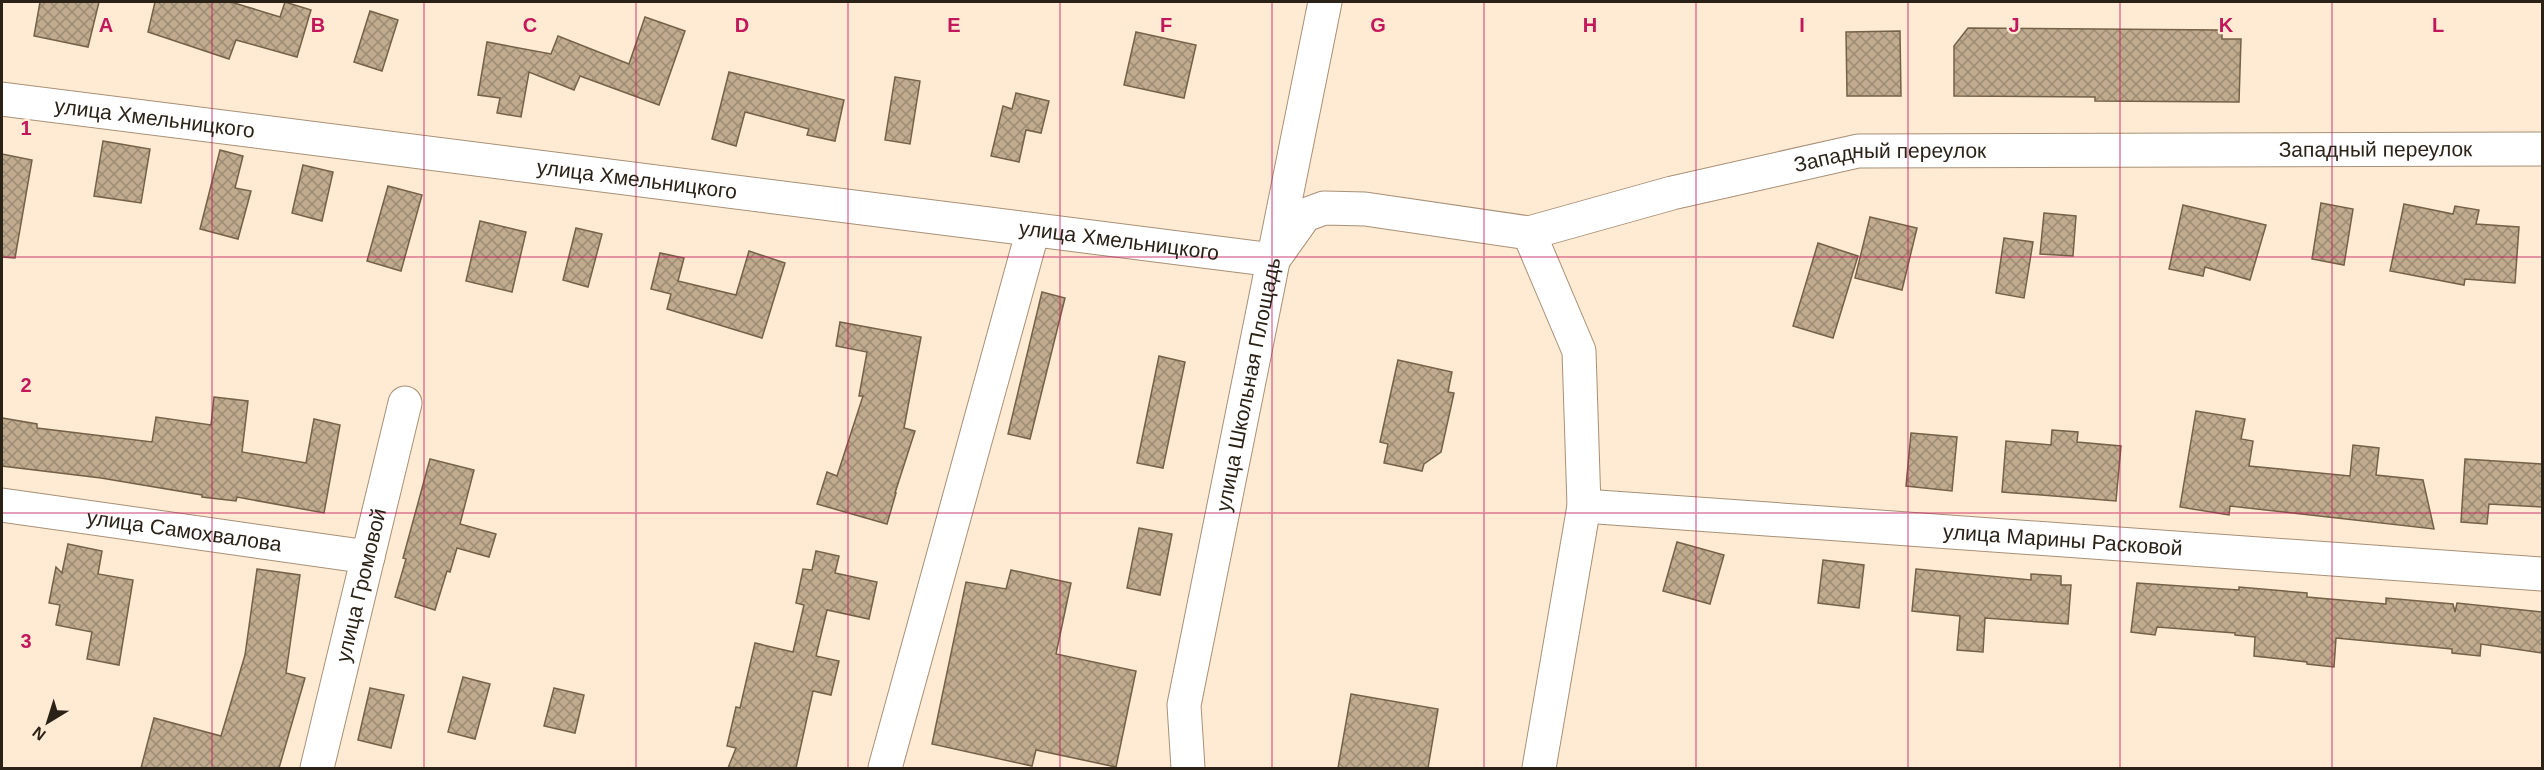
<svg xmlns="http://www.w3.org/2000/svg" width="2544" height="770" font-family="Helvetica,sans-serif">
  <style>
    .building { fill: url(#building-cross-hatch); stroke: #756147; stroke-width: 1.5 }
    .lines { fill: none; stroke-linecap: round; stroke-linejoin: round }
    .street-casing { stroke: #a89076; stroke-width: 35 }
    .secondary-casing { stroke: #a89076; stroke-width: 35 }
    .street { stroke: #fff; stroke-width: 33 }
    .secondary { stroke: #fff; stroke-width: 33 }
    .grid { fill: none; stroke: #c2185b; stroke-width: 1.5; stroke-opacity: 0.55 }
    .labels { text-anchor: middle; stroke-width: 4.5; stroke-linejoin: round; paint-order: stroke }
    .street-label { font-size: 21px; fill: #2b2217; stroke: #ffead3 }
    .grid-label { font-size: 20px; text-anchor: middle; font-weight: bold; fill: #c2185b; stroke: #ffead3; stroke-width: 4.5; stroke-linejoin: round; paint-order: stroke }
  </style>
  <defs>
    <pattern id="building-cross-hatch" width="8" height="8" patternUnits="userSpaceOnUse" patternTransform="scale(1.5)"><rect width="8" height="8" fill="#c0ab8e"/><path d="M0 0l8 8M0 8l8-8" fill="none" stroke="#9c8b73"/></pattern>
  </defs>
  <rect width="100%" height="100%" fill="#ffead3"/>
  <g class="building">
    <polygon points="40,2 99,2 88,47 34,36"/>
    <polygon points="155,2 231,2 280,17 285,2 311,10 297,57 236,40 229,59 148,32"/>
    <polygon points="370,11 398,20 382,71 354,62"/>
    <polygon points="645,17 685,31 659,105 580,76 574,90 529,72 521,117 497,113 500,98 478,95 487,42 551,54 558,36 629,64"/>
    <polygon points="1968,28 2222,30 2222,39 2241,39 2239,102 2095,101 2095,97 1954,96 1954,46"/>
    <polygon points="1900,31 1901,96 1847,96 1846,32"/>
    <polygon points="1136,32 1196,45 1184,98 1124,85"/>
    <polygon points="729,72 844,100 835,141 807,135 809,129 745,112 736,146 712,139"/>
    <polygon points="895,77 920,81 910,144 885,140"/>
    <polygon points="1016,93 1049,101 1041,133 1026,130 1019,162 991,156 1003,106 1012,109"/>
    <polygon points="103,141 150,149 141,203 94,196"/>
    <polygon points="220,150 243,156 235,188 251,191 238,239 200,229"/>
    <polygon points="2,154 32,160 15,258 2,257"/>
    <polygon points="303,165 333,172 322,221 292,213"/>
    <polygon points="388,186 422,195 401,271 367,261"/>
    <polygon points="2321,203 2353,209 2344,265 2312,259"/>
    <polygon points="2404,204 2453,214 2455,206 2479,210 2476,224 2519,227 2515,283 2465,279 2464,285 2390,271"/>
    <polygon points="2183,205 2266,225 2250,280 2205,267 2203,276 2169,269"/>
    <polygon points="2044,213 2076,216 2073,256 2040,254"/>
    <polygon points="1870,217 1917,228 1902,290 1855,278"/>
    <polygon points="480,221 526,232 512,292 466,281"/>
    <polygon points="576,228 602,234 588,287 563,280"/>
    <polygon points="2004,238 2033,242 2024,298 1996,293"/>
    <polygon points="1818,243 1858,256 1833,338 1793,326"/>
    <polygon points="749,251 785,263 762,338 667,309 671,294 651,289 660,253 684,258 678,281 736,295"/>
    <polygon points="1042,292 1065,298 1030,439 1008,434"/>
    <polygon points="840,322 921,337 904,428 915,431 895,493 896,493 887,524 817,504 827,472 837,476 863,396 859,396 867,352 836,346"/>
    <polygon points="1159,356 1185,362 1163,468 1137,463"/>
    <polygon points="1398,360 1452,372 1448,392 1454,393 1441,452 1424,464 1422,471 1384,463 1388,444 1380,442"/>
    <polygon points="214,397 248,401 242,452 306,463 314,419 340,425 324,513 237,497 236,501 202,497 202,495 101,478 2,466 2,418 37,424 37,428 152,442 156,417 211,425"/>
    <polygon points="2196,411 2245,419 2241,439 2253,441 2249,466 2350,476 2353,445 2379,448 2376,475 2423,480 2434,529 2230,506 2229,515 2180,507"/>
    <polygon points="2052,430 2078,432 2077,442 2121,446 2116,501 2002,492 2006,441 2051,445"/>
    <polygon points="1911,433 1957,437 1952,491 1906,486"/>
    <polygon points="430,459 474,470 460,524 496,534 489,557 457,548 450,572 447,571 435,610 395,597 406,559 403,558"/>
    <polygon points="2465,459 2542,464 2542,507 2489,504 2487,524 2461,522"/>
    <polygon points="1139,528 1172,534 1160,595 1127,588"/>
    <polygon points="1677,542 1724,555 1710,604 1663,591"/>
    <polygon points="68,544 102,551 98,574 133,580 119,665 87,659 92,632 56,625 60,605 49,603 56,567 62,573"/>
    <polygon points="816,551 839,556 835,573 877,582 869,619 827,610 816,656 839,661 831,695 813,691 796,768 728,768 736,748 727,746 736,707 740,708 755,643 793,652 804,605 796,603 803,569 812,570"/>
    <polygon points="1823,560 1864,565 1859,608 1818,603"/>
    <polygon points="257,569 300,575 286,673 305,678 279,768 141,768 154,718 221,736 245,655"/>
    <polygon points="1916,569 2031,580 2031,574 2061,576 2061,585 2071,585 2068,624 1985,618 1983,652 1957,650 1960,616 1912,611"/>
    <polygon points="1011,570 1071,583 1056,654 1136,671 1116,767 1036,750 1032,766 932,744 966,582 1006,589"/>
    <polygon points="2137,583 2239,590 2239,587 2307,593 2307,597 2386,604 2386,598 2453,604 2455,612 2457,603 2542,612 2542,653 2481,644 2480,656 2452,653 2452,649 2336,638 2334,667 2307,664 2307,662 2254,656 2255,637 2235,635 2235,633 2157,627 2155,635 2131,632"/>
    <polygon points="463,677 490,684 475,739 448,732"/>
    <polygon points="370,688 404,695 391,748 358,740"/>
    <polygon points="554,688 584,695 575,733 544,726"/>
    <polygon points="1351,694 1438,709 1428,768 1338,768"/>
  </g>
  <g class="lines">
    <g class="street-casing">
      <g id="street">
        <path id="s1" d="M2 99 1273 260 1305 215 1324 208 1365 209 1529 233 1672 193 1858 151 2542 149"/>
        <polyline points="1529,233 1579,351 1584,506 1539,768"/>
        <path id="s2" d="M2 505 368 557"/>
        <path id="s3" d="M1584 506 2542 574"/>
        <path id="s4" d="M317 768 405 403"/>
        <polyline points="885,768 1033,230"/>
      </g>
    </g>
    <g class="secondary-casing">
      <g id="secondary">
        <path id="s5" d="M1188 768 1184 705 1325 2"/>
      </g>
    </g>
    <use href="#street" class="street"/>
    <use href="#secondary" class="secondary"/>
  </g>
  <path class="grid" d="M212 2V768M424 2V768M636 2V768M848 2V768M1060 2V768M1272 2V768M1484 2V768M1696 2V768M1908 2V768M2120 2V768M2332 2V768M2 257H2542M2 513H2542"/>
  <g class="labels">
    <g class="street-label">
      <text dy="7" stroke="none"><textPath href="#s1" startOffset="154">улица Хмельницкого</textPath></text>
      <text dy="7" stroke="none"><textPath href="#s1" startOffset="2420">Западный переулок</textPath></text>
      <text dy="7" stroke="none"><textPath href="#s1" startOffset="1934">Западный переулок</textPath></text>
      <text dy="7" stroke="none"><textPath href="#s1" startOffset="640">улица Хмельницкого</textPath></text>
      <text dy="7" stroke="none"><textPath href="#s1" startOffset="1126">улица Хмельницкого</textPath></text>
      <text dy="7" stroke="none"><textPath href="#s5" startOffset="390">улица Школьная Площадь</textPath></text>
      <text dy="7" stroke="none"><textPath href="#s2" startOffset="184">улица Самохвалова</textPath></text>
      <text dy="7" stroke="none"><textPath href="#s3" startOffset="480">улица Марины Расковой</textPath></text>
      <text dy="7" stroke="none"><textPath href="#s4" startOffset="188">улица Громовой</textPath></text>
    </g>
  </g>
  <g class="grid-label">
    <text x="106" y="32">A</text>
    <text x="318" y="32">B</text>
    <text x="530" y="32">C</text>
    <text x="742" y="32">D</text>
    <text x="954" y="32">E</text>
    <text x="1166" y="32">F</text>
    <text x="1378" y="32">G</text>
    <text x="1590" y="32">H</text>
    <text x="1802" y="32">I</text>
    <text x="2014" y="32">J</text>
    <text x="2226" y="32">K</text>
    <text x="2438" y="32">L</text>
    <text x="26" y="135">1</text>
    <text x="26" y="392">2</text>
    <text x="26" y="648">3</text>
  </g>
  <rect width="2544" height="770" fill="none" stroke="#2b2217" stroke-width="6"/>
  <g transform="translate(48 722) rotate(218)" stroke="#ffead3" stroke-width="4.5" paint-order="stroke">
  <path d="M0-4.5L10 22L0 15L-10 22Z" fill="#2b2217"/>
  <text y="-9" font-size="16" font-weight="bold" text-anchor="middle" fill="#2b2217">N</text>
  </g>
</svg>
